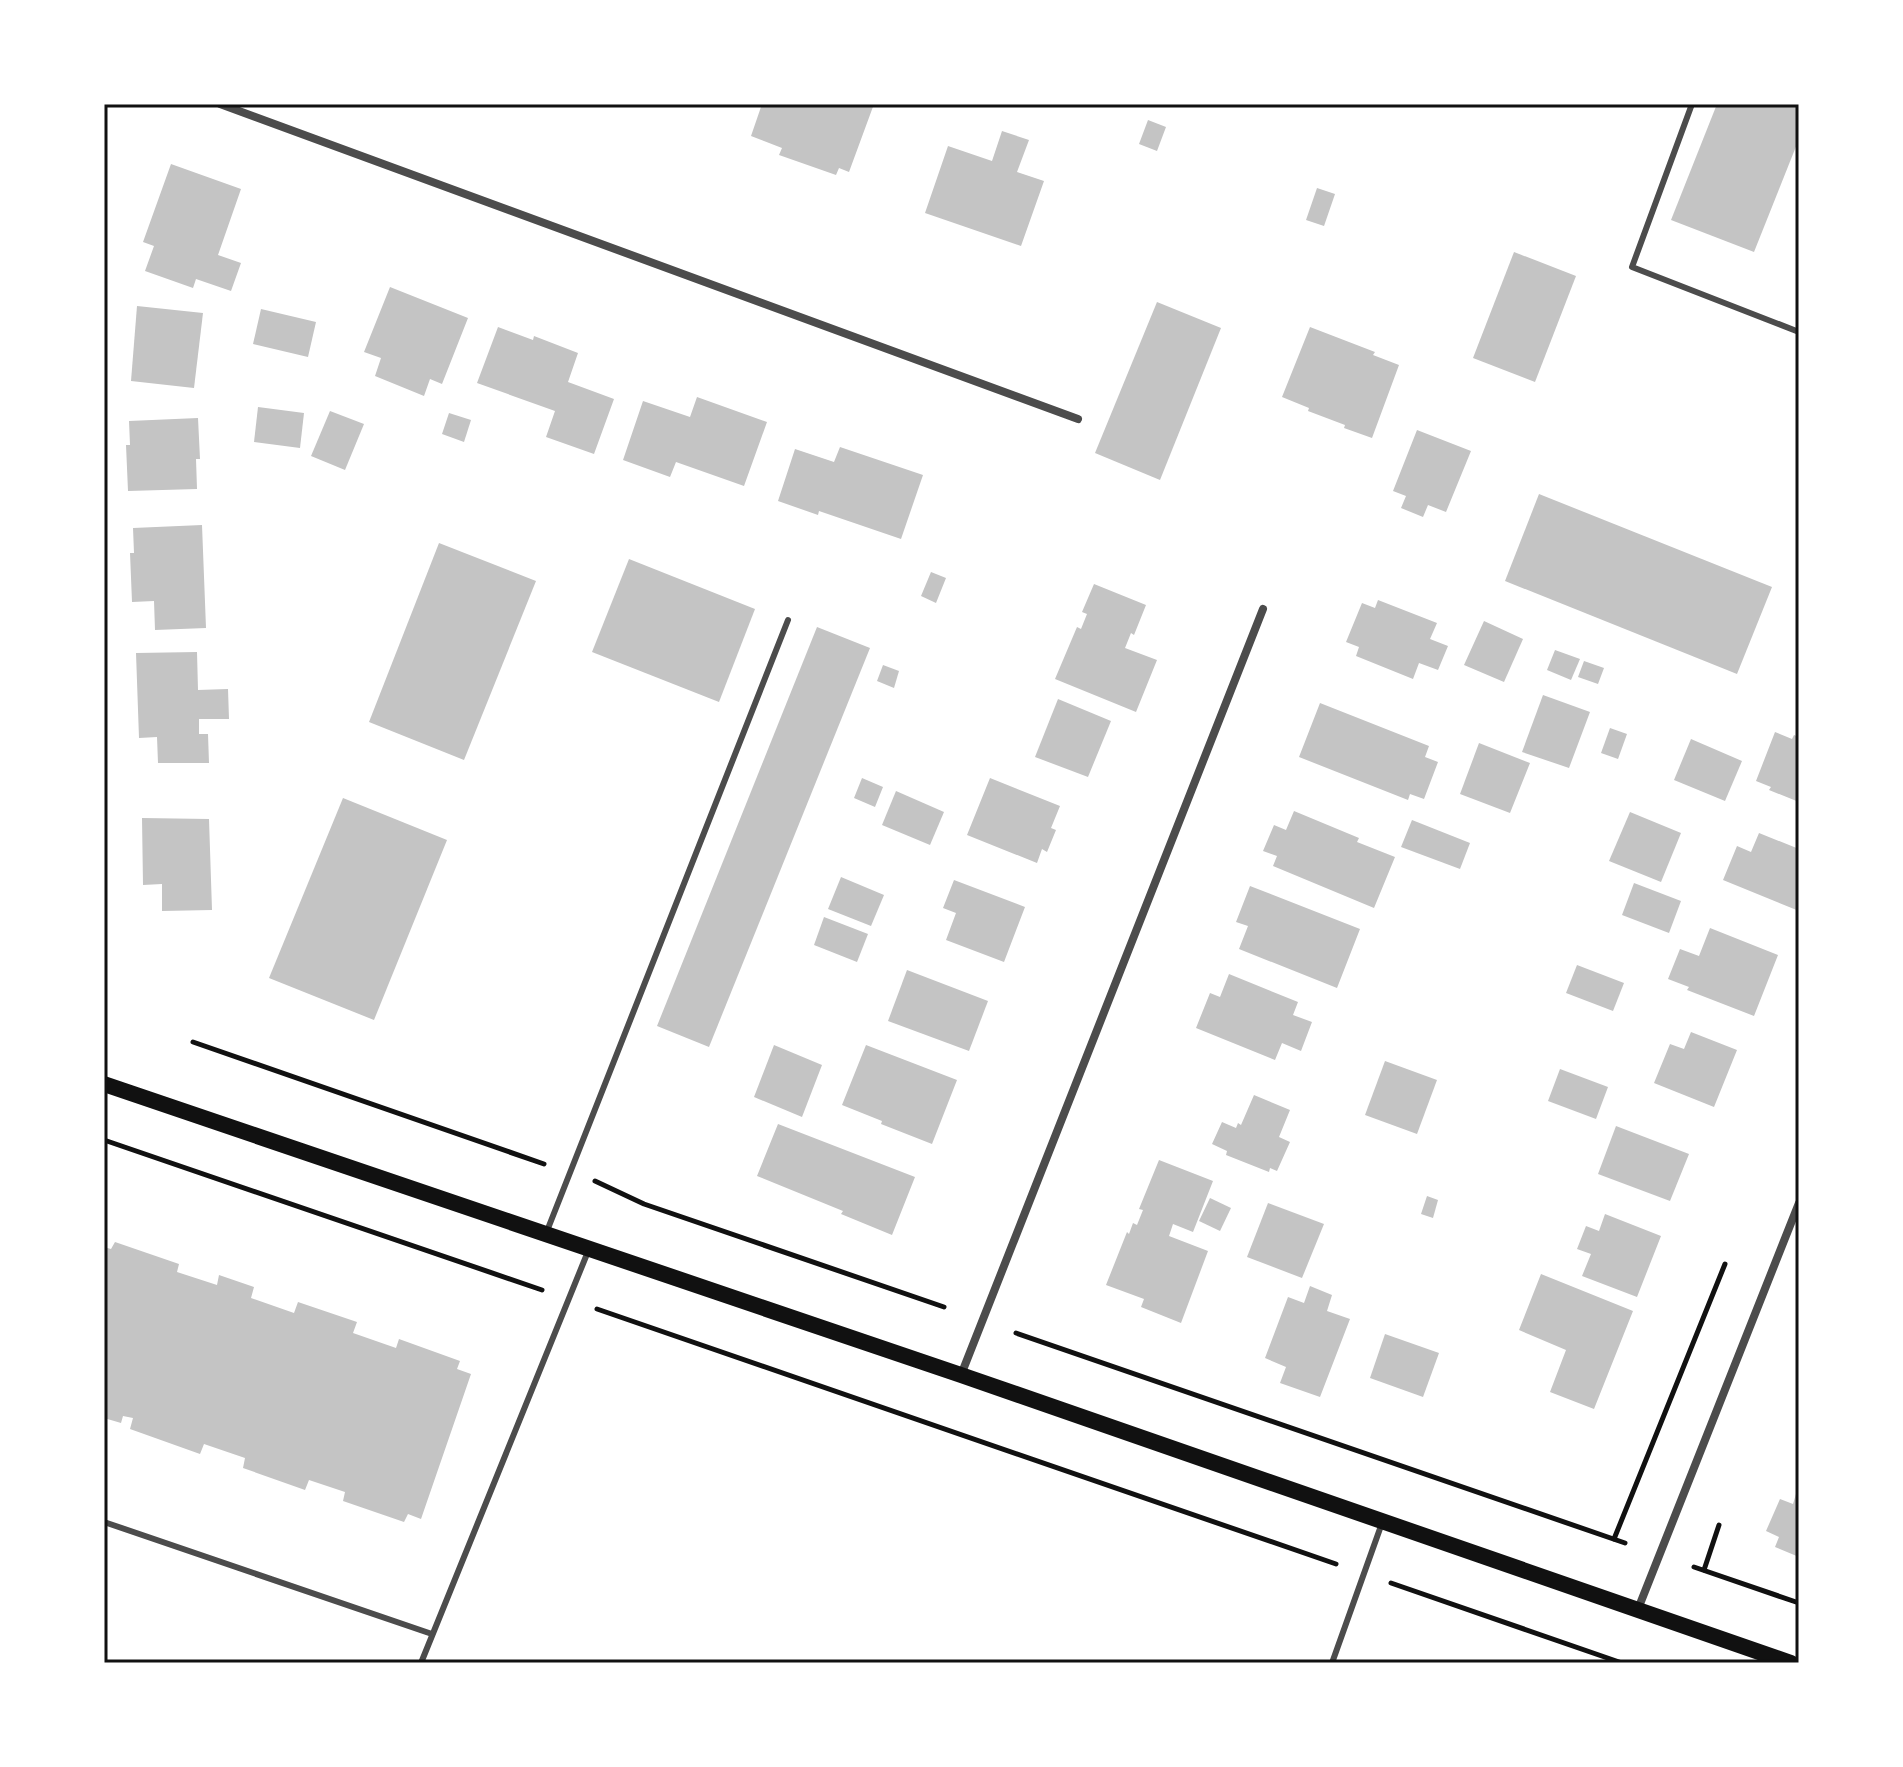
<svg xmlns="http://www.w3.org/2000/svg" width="1903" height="1767" font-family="'Playfair Display',serif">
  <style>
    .building { fill: #c4c4c4 }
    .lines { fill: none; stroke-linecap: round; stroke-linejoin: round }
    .path { stroke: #111; stroke-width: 5 }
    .service { stroke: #4c4c4c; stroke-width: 6 }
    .minor { stroke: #4c4c4c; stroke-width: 8 }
    .secondary { stroke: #111; stroke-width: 16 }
    .neatline { fill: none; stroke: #111; stroke-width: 3 }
  </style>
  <rect width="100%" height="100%" fill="#fff"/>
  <g class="building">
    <polygon points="762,104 874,104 849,172 839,168 836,175 779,155 782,148 751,136"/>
    <polygon points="1717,104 1799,104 1799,139 1754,252 1671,220"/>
    <polygon points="1148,120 1166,127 1157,151 1139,144"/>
    <polygon points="1002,131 1029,140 1017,172 1044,181 1021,246 925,213 948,146 992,161"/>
    <polygon points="171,164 241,189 218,255 241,263 231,291 196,279 193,288 145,271 154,246 143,242"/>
    <polygon points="1317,188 1335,194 1324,226 1306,220"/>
    <polygon points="1514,252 1576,276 1535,382 1473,358"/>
    <polygon points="390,287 468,318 442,384 430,379 424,396 375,376 381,358 364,352"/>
    <polygon points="1157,302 1221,328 1160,480 1095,453"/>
    <polygon points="137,306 203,313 194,388 131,381"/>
    <polygon points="261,309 316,322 308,357 253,344"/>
    <polygon points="498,327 533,340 534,336 578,353 568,382 614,399 594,454 546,437 555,411 477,383"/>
    <polygon points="1310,327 1375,352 1373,355 1399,365 1372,438 1344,428 1345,425 1308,411 1309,408 1282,397"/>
    <polygon points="697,397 767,422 744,486 676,462 670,477 623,460 643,401 690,417"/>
    <polygon points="258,407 304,413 300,448 254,442"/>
    <polygon points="330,411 364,424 345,470 311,456"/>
    <polygon points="449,413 471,420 464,442 442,434"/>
    <polygon points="198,418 200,459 196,459 197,489 128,491 126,445 130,445 129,421"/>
    <polygon points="1417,430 1471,451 1446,512 1428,505 1423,517 1401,508 1406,496 1393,491"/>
    <polygon points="840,447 923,475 901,539 819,511 818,515 778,501 795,449 834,462"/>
    <polygon points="1539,494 1772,587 1737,674 1505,581"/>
    <polygon points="202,525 206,628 155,630 154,601 132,602 130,553 134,553 133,528"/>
    <polygon points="439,543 536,581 464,760 369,722"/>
    <polygon points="629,559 755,609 719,702 592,652"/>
    <polygon points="931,572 946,578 936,603 921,596"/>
    <polygon points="1094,584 1146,605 1134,635 1131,633 1125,648 1157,660 1136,712 1055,679 1077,627 1081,629 1087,614 1082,612"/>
    <polygon points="1378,600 1437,623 1430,639 1448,646 1438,670 1419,663 1413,679 1356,656 1359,647 1346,642 1362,603 1375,608"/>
    <polygon points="1484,621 1523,639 1504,682 1464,665"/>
    <polygon points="817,627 870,648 709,1047 657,1026"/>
    <polygon points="1555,650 1580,659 1571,680 1547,670"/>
    <polygon points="197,652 198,690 228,689 229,719 199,719 199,734 208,734 209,763 158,763 157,737 139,738 136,653"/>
    <polygon points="1584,661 1604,668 1598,684 1578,677"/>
    <polygon points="883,665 899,671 894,688 877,681"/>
    <polygon points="1543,695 1590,712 1569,768 1522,752"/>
    <polygon points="1058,699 1111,721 1088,777 1035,757"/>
    <polygon points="1320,703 1429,746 1425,757 1438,762 1424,799 1410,794 1408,800 1299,757"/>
    <polygon points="1610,728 1627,734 1618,759 1601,753"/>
    <polygon points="1775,732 1792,739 1794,735 1799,737 1799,802 1769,790 1771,787 1756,781"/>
    <polygon points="1691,739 1742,761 1725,801 1674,780"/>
    <polygon points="1479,743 1530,763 1510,813 1460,794"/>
    <polygon points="862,778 883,787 875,807 854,798"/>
    <polygon points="990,778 1060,806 1051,828 1056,830 1047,852 1042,849 1037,863 967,835"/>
    <polygon points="896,791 944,812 930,845 882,825"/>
    <polygon points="343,798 447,840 374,1020 269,978"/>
    <polygon points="1294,811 1359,838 1357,842 1395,857 1374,908 1273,866 1277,856 1263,851 1274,825 1286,830"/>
    <polygon points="1630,812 1681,833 1661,882 1609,861"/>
    <polygon points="142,818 209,819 212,910 162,911 162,884 143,885"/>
    <polygon points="1412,820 1470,843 1460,869 1401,847"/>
    <polygon points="1759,833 1799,849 1799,911 1723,880 1737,846 1751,852"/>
    <polygon points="841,877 884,895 871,926 828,909"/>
    <polygon points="954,880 1025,907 1004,962 946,940 956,913 943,908"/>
    <polygon points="1634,883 1681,901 1669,933 1622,915"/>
    <polygon points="1250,886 1360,929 1337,988 1239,949 1248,926 1236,922"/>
    <polygon points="824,917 868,934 857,962 814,945"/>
    <polygon points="1710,928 1778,955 1754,1016 1687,990 1689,987 1668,979 1680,949 1699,956"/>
    <polygon points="1577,965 1624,983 1613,1011 1566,993"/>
    <polygon points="907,970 988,1001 969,1051 888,1021"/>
    <polygon points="1229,974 1298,1002 1293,1015 1312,1022 1301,1051 1282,1043 1275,1060 1196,1028 1210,993 1220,997"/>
    <polygon points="1691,1032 1737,1050 1714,1107 1654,1083 1670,1044 1684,1049"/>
    <polygon points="774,1045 822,1065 802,1117 754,1097"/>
    <polygon points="866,1045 957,1080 932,1144 881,1124 882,1121 842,1105"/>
    <polygon points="1385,1061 1437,1080 1417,1134 1365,1115"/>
    <polygon points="1560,1069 1608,1087 1596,1119 1548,1101"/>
    <polygon points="1254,1095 1290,1110 1279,1137 1290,1142 1277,1171 1270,1168 1269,1172 1226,1155 1227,1151 1212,1144 1222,1122 1236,1128 1238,1123 1241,1125"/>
    <polygon points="778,1124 915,1177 892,1235 841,1214 843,1211 757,1176"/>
    <polygon points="1616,1126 1689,1154 1670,1201 1598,1174"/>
    <polygon points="1159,1160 1213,1181 1193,1232 1173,1224 1169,1236 1208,1251 1181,1323 1141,1307 1144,1299 1106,1285 1127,1232 1129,1234 1133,1223 1137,1225 1143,1210 1139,1209"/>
    <polygon points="1427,1196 1438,1200 1433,1218 1421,1214"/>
    <polygon points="1210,1198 1231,1208 1220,1231 1199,1221"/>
    <polygon points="1268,1203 1324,1224 1302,1278 1247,1257"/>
    <polygon points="1605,1214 1661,1236 1637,1297 1582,1276 1591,1254 1577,1249 1586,1226 1599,1231"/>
    <polygon points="115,1242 179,1264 177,1272 217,1285 219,1275 254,1287 251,1298 294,1313 298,1302 357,1322 353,1333 396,1348 399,1339 460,1361 457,1369 471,1374 421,1519 408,1514 404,1522 343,1501 345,1492 309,1480 305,1490 243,1468 245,1458 204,1444 200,1454 130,1429 133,1418 123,1416 121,1423 104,1418 104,1247 111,1249"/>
    <polygon points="1541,1274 1633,1311 1594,1409 1550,1392 1566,1350 1519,1330"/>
    <polygon points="1310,1286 1332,1295 1327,1311 1350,1319 1320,1397 1280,1383 1286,1367 1265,1358 1288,1297 1304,1303"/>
    <polygon points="1385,1334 1439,1353 1423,1397 1370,1378"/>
    <polygon points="1796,1494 1799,1495 1799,1557 1775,1547 1779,1537 1766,1531 1780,1499 1793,1504"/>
  </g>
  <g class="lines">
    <g class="path">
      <polyline points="193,1042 544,1164"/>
      <polyline points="104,1140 542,1290"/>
      <polyline points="595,1181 644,1204 944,1307"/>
      <polyline points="597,1309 1336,1564"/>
      <polyline points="1016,1333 1625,1543"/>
      <polyline points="1614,1539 1725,1264"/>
      <polyline points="1694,1567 1799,1603"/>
      <polyline points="1704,1570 1719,1525"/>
      <polyline points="1391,1583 1622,1663"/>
    </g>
    <g class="service">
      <polyline points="1692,104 1632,267 1799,332"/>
      <polyline points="547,1231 788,620"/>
      <polyline points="104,1522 432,1634"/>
      <polyline points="421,1663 589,1249"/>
      <polyline points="1332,1663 1382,1523"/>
    </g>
    <g class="minor">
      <polyline points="220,104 1078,419"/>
      <polyline points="961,1375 1263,609"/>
      <polyline points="1638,1609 1799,1203"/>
    </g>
    <polyline class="secondary" points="104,1084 961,1375 1791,1663"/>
  </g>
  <rect width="1903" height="1767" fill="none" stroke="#ffffff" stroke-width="212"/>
  <rect x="106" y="106" width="1691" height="1555" class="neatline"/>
</svg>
